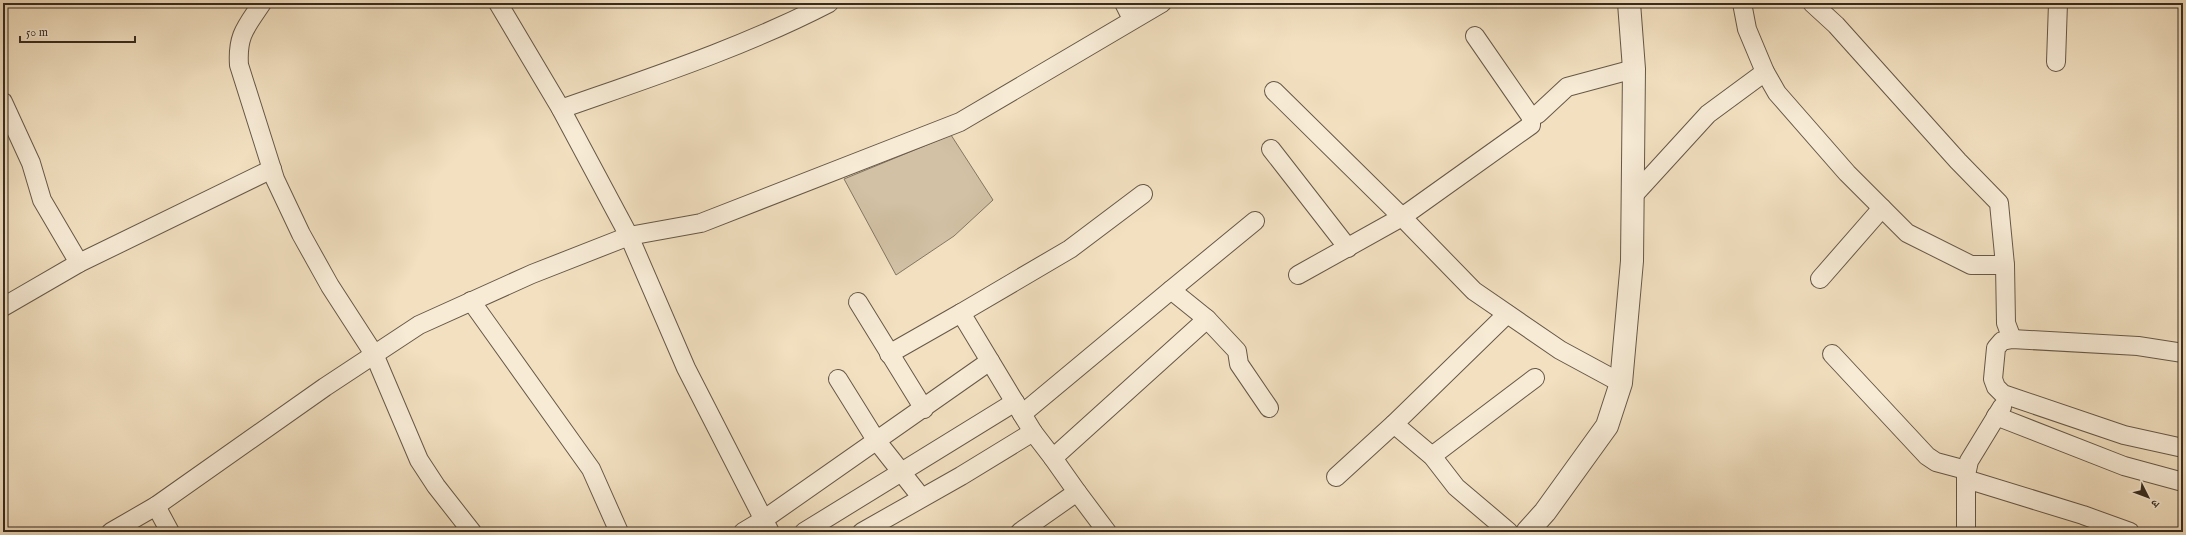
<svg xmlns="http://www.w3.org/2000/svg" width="2186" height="535" font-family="'IM FELL English','Noto Serif Devanagari',serif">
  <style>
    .park { fill: #d2c1a5; stroke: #847662 }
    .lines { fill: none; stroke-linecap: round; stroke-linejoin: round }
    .minor-casing { stroke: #665848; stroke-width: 20 }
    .tertiary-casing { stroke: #665848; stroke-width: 24 }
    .minor { stroke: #f7ebd6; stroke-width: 18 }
    .tertiary { stroke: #f7ebd6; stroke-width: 22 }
  </style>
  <rect width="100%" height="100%" fill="#f2e0c0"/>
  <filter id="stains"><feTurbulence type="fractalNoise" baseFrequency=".005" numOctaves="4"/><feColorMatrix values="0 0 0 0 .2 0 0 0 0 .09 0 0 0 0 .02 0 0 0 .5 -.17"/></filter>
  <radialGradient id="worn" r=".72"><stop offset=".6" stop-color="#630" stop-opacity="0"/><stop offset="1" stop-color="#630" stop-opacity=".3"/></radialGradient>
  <polygon class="park" points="951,135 993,200 954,236 896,275 844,179"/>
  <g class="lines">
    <g class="minor-casing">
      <g id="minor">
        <path d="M262 3C246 27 237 35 239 65L275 179 301 234 330 286 374 354 419 460 436 486 472 532"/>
        <polyline points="498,3 561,109 629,236 686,368 770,532"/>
        <polyline points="1124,3 1132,19"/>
        <polyline points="1742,3 1747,29 1765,72 1777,93 1847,173 1907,233 1971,265 2005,265 2006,323 2012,339"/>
        <polyline points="1812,3 1836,25 1958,161 1999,203 2005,265"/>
        <polyline points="1475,36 1531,117 1531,125 1402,217 1474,291 1560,350 1621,383"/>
        <polyline points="2056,62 2058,3"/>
        <polyline points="1274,91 1402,217 1298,275"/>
        <polyline points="3,102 31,163 42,200 79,263"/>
        <path d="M561 109C652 77 744 47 829 3"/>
        <polyline points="1531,117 1538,114 1567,87 1634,69"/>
        <polyline points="1271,149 1348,248"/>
        <polyline points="1633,196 1708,114 1765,72"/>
        <polyline points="1820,279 1882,208"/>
        <polyline points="1171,290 1255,221"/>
        <polyline points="471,301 591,469 619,532"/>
        <polyline points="858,302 924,409"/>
        <polyline points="3,307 79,263 272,169"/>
        <polyline points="1207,319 1237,351 1239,364 1269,408"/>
        <polyline points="2183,353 2138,346 2012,339 2002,341 1996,348 1993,379 1996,387 2003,394 2124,435 2183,448"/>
        <polyline points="889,354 961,313"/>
        <polyline points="1832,354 1927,456 1936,462 1966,470"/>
        <polyline points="838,379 876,440 921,497"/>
        <polyline points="1022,414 961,313 1070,249 1143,194"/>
        <polyline points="1996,416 2124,466 2183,482"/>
        <polyline points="1394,424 1432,456 1456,487 1509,532"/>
        <polyline points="1033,432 1053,458"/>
        <polyline points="1432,456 1535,378"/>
        <polyline points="1336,477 1394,424 1507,314"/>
        <polyline points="1966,479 2083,515 2130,532"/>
        <polyline points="1077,492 1107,532"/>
        <polyline points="156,506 170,532"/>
        <polyline points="111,532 156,506 325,387 419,325 532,274 629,236 701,223 960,122 1162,3"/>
        <polyline points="743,532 763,520 990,361"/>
        <polyline points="804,532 1015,402"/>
        <polyline points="862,532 961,476 1033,432 1022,414 1171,290 1207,319 1053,458 1077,492 1020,532"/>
        <polyline points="1966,532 1966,475 1969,461 2002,407"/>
      </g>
    </g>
    <g class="tertiary-casing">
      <polyline id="tertiary" points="1527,532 1545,512 1607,426 1621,383 1632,261 1634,69 1629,3"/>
    </g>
    <use href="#minor" class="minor"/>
    <use href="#tertiary" class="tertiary"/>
  </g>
  <rect width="2186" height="535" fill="none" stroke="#f2e0c0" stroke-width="16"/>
  <rect x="4" y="4" width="2178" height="527" fill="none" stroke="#372b20" stroke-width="2"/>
  <rect x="8" y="8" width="2170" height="519" fill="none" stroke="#372b20"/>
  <g transform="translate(2148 497) rotate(132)" stroke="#f7ebd6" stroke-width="3" paint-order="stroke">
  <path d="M0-3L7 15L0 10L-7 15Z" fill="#372b20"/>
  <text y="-6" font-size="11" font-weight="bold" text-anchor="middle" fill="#372b20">उ</text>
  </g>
  <path d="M20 36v6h115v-6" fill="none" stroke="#372b20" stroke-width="2"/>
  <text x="26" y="36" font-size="12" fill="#372b20" stroke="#f7ebd6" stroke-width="3" paint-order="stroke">50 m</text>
  <rect width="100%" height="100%" filter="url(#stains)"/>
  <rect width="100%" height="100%" fill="url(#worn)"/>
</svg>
